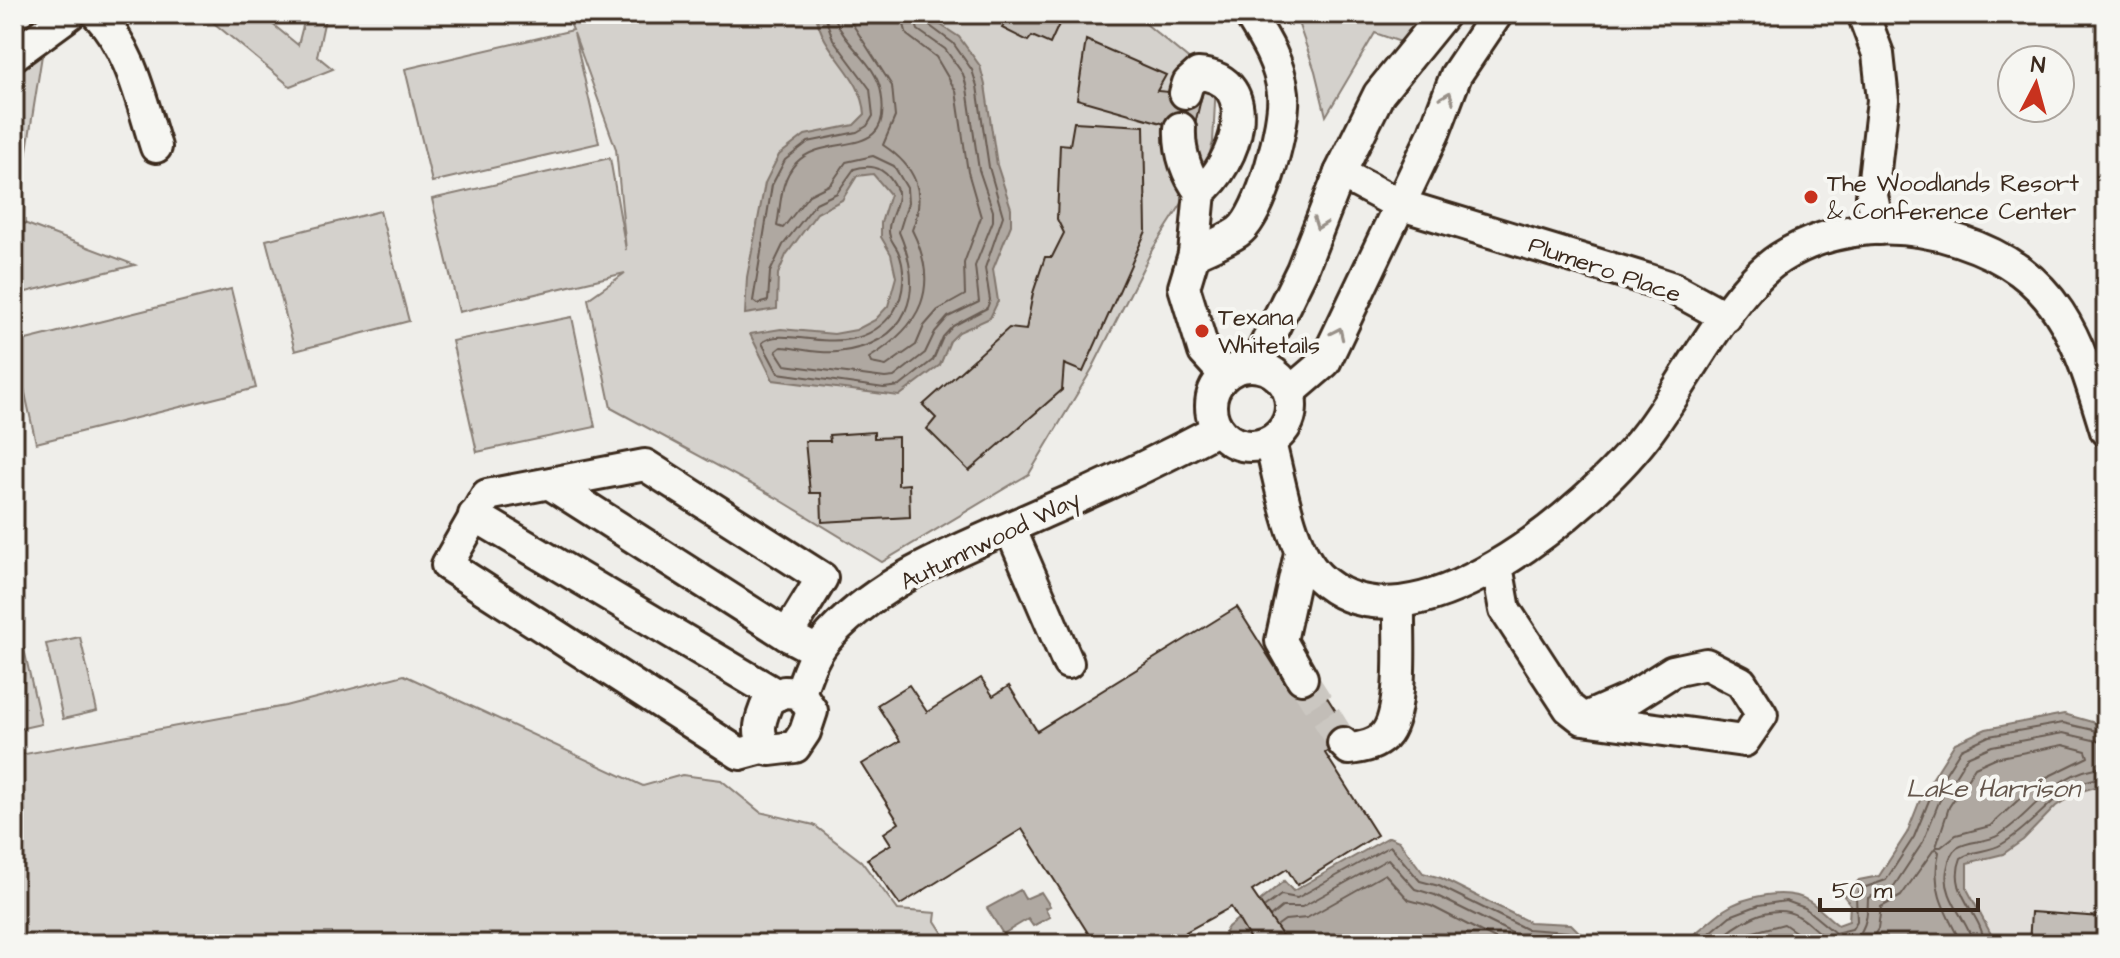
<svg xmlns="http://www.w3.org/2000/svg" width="2120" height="958" font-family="'Architects Daughter',sans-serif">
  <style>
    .built { fill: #e2dfdb }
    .green { fill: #d4d1cc; stroke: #887e75; stroke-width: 2 }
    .water { fill: #afa8a1; stroke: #81766d; stroke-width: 2 }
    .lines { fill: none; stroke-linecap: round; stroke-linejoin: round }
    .shore { stroke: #695c52; stroke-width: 2 }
    .building { fill: #c2bdb7; stroke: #3b2a1e; stroke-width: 2 }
    .minor-tunnel { stroke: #cbc7c1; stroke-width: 30; stroke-dasharray: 30 15; stroke-linecap: butt }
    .minor-casing { stroke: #3b2a1e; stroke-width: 36 }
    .minor { stroke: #f6f6f2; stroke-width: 30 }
    .oneway { stroke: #989088 }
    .poi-dot { fill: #c8321e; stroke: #f6f6f2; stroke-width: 3 }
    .labels { text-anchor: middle; stroke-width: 8; stroke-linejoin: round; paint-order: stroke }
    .poi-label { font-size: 24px; fill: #3b2a1e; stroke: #f6f6f2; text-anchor: start }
    .street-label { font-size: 24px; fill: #3b2a1e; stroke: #f6f6f2 }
    .water-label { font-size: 26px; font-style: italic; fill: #64564c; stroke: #f6f6f2 }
  </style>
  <rect width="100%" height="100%" fill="#efeeea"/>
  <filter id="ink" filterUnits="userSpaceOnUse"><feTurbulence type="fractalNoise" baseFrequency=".0125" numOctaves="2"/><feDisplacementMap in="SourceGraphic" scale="16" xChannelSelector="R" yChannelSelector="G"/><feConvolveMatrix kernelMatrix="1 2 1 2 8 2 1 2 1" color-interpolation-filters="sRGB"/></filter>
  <g filter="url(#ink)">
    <polygon class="built" points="2106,764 2106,944 1875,944 2049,780"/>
    <g class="green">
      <polygon points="203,14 260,14 298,45 306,14 326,14 317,56 333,69 290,86"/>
      <polygon points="529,14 1134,14 1216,82 1213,142 1206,166 1152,250 1092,369 1029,474 882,562 777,498 611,408 588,299 625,273 459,312 432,199 610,158 626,250 616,149 574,33 599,143 432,182 405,69 573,30 570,23"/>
      <polygon points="1295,14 1437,14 1412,46 1375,33 1326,116 1315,71"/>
      <polygon points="42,55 16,220 135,265 14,295 14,74"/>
      <polygon points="380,211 409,321 295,351 266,240"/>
      <polygon points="231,289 256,388 36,443 14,343"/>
      <polygon points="572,317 595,427 477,452 452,341"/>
      <polygon points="80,637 97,711 63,719 46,644"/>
      <polygon points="24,649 41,724 14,730 14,651"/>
      <polygon points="404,675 643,786 682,775 721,780 760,812 814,825 861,861 898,910 936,913 935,921 950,944 14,944 14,756 285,706"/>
    </g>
    <g class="water">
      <path d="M816 14H924L959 37 980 66 985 85 997 165 1011 208V225L993 269 998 301 990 318 959 332 950 341 940 365 899 396 773 380 750 334 781 329 834 334 856 330 875 320 888 306 896 277 891 254 881 237V223L890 194 873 174 857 176 842 200 817 213 786 255 778 274 777 309 745 314 747 277 765 183 779 155 805 135 854 125 865 114C862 73 822 54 816 14Z"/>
      <path d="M2064 714 2106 726V784L2078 792 2056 806 2023 840 2003 854 1967 863V889L1992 936V944H1679C1697 935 1708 921 1724 910 1745 896 1787 887 1809 901 1819 907 1828 918 1838 925L1849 921 1850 904 1844 896 1859 880 1879 876 1907 833 1922 795 1955 743 1986 729Z"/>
      <polygon points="1389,837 1399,841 1423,873 1441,878 1529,922 1571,924 1591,944 1218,944 1228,927 1284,881 1293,891"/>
      <polygon points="1020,890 1025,899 1041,892 1050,906 1045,908 1050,917 1033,926 1028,919 1003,934 987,908"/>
    </g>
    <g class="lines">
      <g class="shore">
        <path d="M824 14 833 39 870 89 873 116 867 126 857 132 808 142 785 160 772 185 753 301 757 304 768 301 770 272 783 245 816 203 837 193 854 169C877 162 889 172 898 192 899 206 890 215 889 228 888 238 894 243 898 251 906 269 905 294 894 311 854 368 784 321 762 343L778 373 884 388 900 386 933 360 943 337 953 326 987 308 990 300 985 268 1003 216 989 167 977 86 972 70 953 43 926 23 923 14"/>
        <path d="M834 14C841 44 876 61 881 92 894 164 828 130 796 163 780 180 781 204 777 226L783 228 809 195 831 184 846 162 873 156 894 166 907 188 908 203 899 232C925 292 910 344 837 352 818 354 800 348 781 347L776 351 785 365 885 378 894 377 925 353 935 332 948 317 979 302 975 266 993 221V211L979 170 967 88 963 74 945 49 918 30 913 14"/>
        <path d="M846 14 892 86 895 117 883 145C916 167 927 192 912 230 941 288 921 326 869 358L871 363 886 366 916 345 924 326 938 310 965 295 964 263 981 217 968 172 956 91 936 57 907 35 901 14"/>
        <polygon points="2063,745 2086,751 2088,757 2039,781 1990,826 1956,835 1941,847 1936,847 1949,807 1975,767 1995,758"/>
        <polyline points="1265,907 1281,895 1297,898 1390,846 1420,881 1439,886 1526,929 1568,932 1580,944"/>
        <polyline points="1271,916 1282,907 1302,907 1388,859 1415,889 1435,895 1522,938 1566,944"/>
        <polyline points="1278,925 1285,920 1307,918 1385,874 1409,900 1431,906 1505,944"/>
        <polyline points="1697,944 1730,916 1759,905 1786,901 1805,908 1835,933 1852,929 1857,921 1856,895 1863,888 1886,880 1914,837 1930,798 1961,749 1989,736 2063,723 2106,733"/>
        <path d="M1714 944C1734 926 1770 900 1798 916 1810 922 1819 936 1832 942 1863 947 1868 922 1868 898L1894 886 1923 842 1939 802 1967 757 1992 746 2063 733 2106 743"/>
        <polyline points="1732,944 1742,935 1784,924 1813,944"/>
        <path d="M1868 944 1878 929 1881 907 1901 896 1935 848 1939 852C1930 888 1945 912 1962 944"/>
        <path d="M1974 944C1967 919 1942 897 1947 870 1949 861 1950 853 1957 848 1969 840 1986 843 1999 835 2037 811 2053 770 2106 767"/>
        <path d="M1985 944C1981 912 1947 893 1961 858 1973 850 1990 852 2002 844 2040 822 2058 781 2106 777"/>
      </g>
    </g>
    <g class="building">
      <polygon points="991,14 1074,14 1069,24 1060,22 1050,44 1032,36 1028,41 1002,28 1005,22"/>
      <polygon points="1086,40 1166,75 1157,91 1202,95 1193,132 1077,99"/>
      <polygon points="1074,122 1144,126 1146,231 1083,372 1064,364 1062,390 969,471 927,429 936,418 923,405 1009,328 1026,330 1033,293 1045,257 1052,257 1064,233 1057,219 1060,144 1070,145"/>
      <polygon points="874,432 874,438 898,437 898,485 909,484 910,517 822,522 821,493 810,493 805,441 830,441 829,435"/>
      <polygon points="1237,607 1288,687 1311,672 1352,737 1325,753 1377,835 1297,885 1287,869 1252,891 1288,944 1253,944 1231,907 1186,932 1193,944 1095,944 1022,829 900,905 867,859 891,844 884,833 899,823 862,764 900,741 877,705 909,685 927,712 981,678 993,696 1009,686 1037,731"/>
      <polygon points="2031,912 2102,917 2100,944 2029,944"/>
    </g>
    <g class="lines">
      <polyline class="minor-tunnel" points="1302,678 1343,743"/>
      <g class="minor-casing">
        <g id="minor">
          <path d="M97 14C132 51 141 101 156 147"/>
          <polyline points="1863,14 1878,54 1883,100 1872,196 1879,229"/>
          <polyline points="14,55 70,14"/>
          <path d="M1185 93 1188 83 1198 74C1264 78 1236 165 1200 192"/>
          <path d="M1180 128C1179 152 1186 173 1200 192L1194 254"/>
          <polyline points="1340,173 1398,204 1646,279 1673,288 1726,317"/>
          <circle cx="1251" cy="406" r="40"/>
          <polyline points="1255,366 1302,270 1340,173 1379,94 1444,14"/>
          <path d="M1225 375 1204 352 1184 287 1194 254C1208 247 1225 241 1238 232 1262 215 1286 122 1283 93 1280 63 1264 38 1249 14"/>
          <polyline points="1290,392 1325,362 1434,133 1456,75 1497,14"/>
          <path d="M1270 443C1281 483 1289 548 1319 577 1410 664 1590 508 1646 435 1685 385 1728 292 1780 258 1834 224 1901 221 1960 241 2060 274 2078 339 2106 431"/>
          <polyline points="552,485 787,635"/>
          <polyline points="474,515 777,695"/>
          <polyline points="1010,528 1068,663"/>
          <polyline points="1300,553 1281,641 1302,678"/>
          <polyline points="1497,566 1505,610 1569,708 1583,719 1744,741 1762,715 1741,682 1706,664 1673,671 1629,699 1583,719"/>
          <path d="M784 692 800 693 812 711 805 732 795 747 770 750C753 735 761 717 769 699Z"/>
          <path d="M800 693C808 670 814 652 831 634 887 574 974 544 1047 511 1105 486 1162 459 1218 429"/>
          <path d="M1343 743 1349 749C1361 748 1375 745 1384 736 1405 714 1398 634 1399 604"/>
          <polyline points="766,747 740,754 447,565 487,495 645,465 822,578 787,635 817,651"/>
        </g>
      </g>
      <use href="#minor" class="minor"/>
    </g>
    <defs><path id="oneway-chevron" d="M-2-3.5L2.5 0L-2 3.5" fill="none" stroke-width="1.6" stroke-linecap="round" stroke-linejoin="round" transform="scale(2)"/></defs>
    <g class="oneway">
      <use href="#oneway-chevron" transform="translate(1448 97) rotate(-69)"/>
      <use href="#oneway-chevron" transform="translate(1319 224) rotate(110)"/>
      <use href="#oneway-chevron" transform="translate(1338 333) rotate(-65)"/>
    </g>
  </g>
  <g class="poi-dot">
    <circle cx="1811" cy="197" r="8"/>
    <circle cx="1202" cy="331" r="8"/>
  </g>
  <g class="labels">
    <g class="poi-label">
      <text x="1827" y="191">The Woodlands Resort<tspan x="1827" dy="28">&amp; Conference Center</tspan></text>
      <text x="1218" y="325">Texana<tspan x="1218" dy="28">Whitetails</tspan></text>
    </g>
    <g class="street-label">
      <text transform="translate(1605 269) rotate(19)" y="8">Plumero Place</text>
      <text transform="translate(990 540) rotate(-26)" y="8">Autumnwood Way</text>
    </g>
    <g class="water-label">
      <text x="1993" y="797">Lake Harrison</text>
    </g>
  </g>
  <rect width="2120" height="958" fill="none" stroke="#f6f6f2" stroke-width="48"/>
  <rect x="24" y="24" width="2072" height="910" fill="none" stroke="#3b2a1e" stroke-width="3" filter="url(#ink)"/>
  <g transform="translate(2036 84) rotate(6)"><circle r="38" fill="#f6f6f2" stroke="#aba49d" stroke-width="2"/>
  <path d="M0-6L14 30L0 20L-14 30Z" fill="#c8321e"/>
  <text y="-12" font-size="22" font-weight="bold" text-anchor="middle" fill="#3b2a1e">N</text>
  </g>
  <path d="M1820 898v12h158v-12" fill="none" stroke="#3b2a1e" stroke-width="4"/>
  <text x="1832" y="898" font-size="24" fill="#3b2a1e" stroke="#f6f6f2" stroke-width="6" paint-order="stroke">50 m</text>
</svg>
